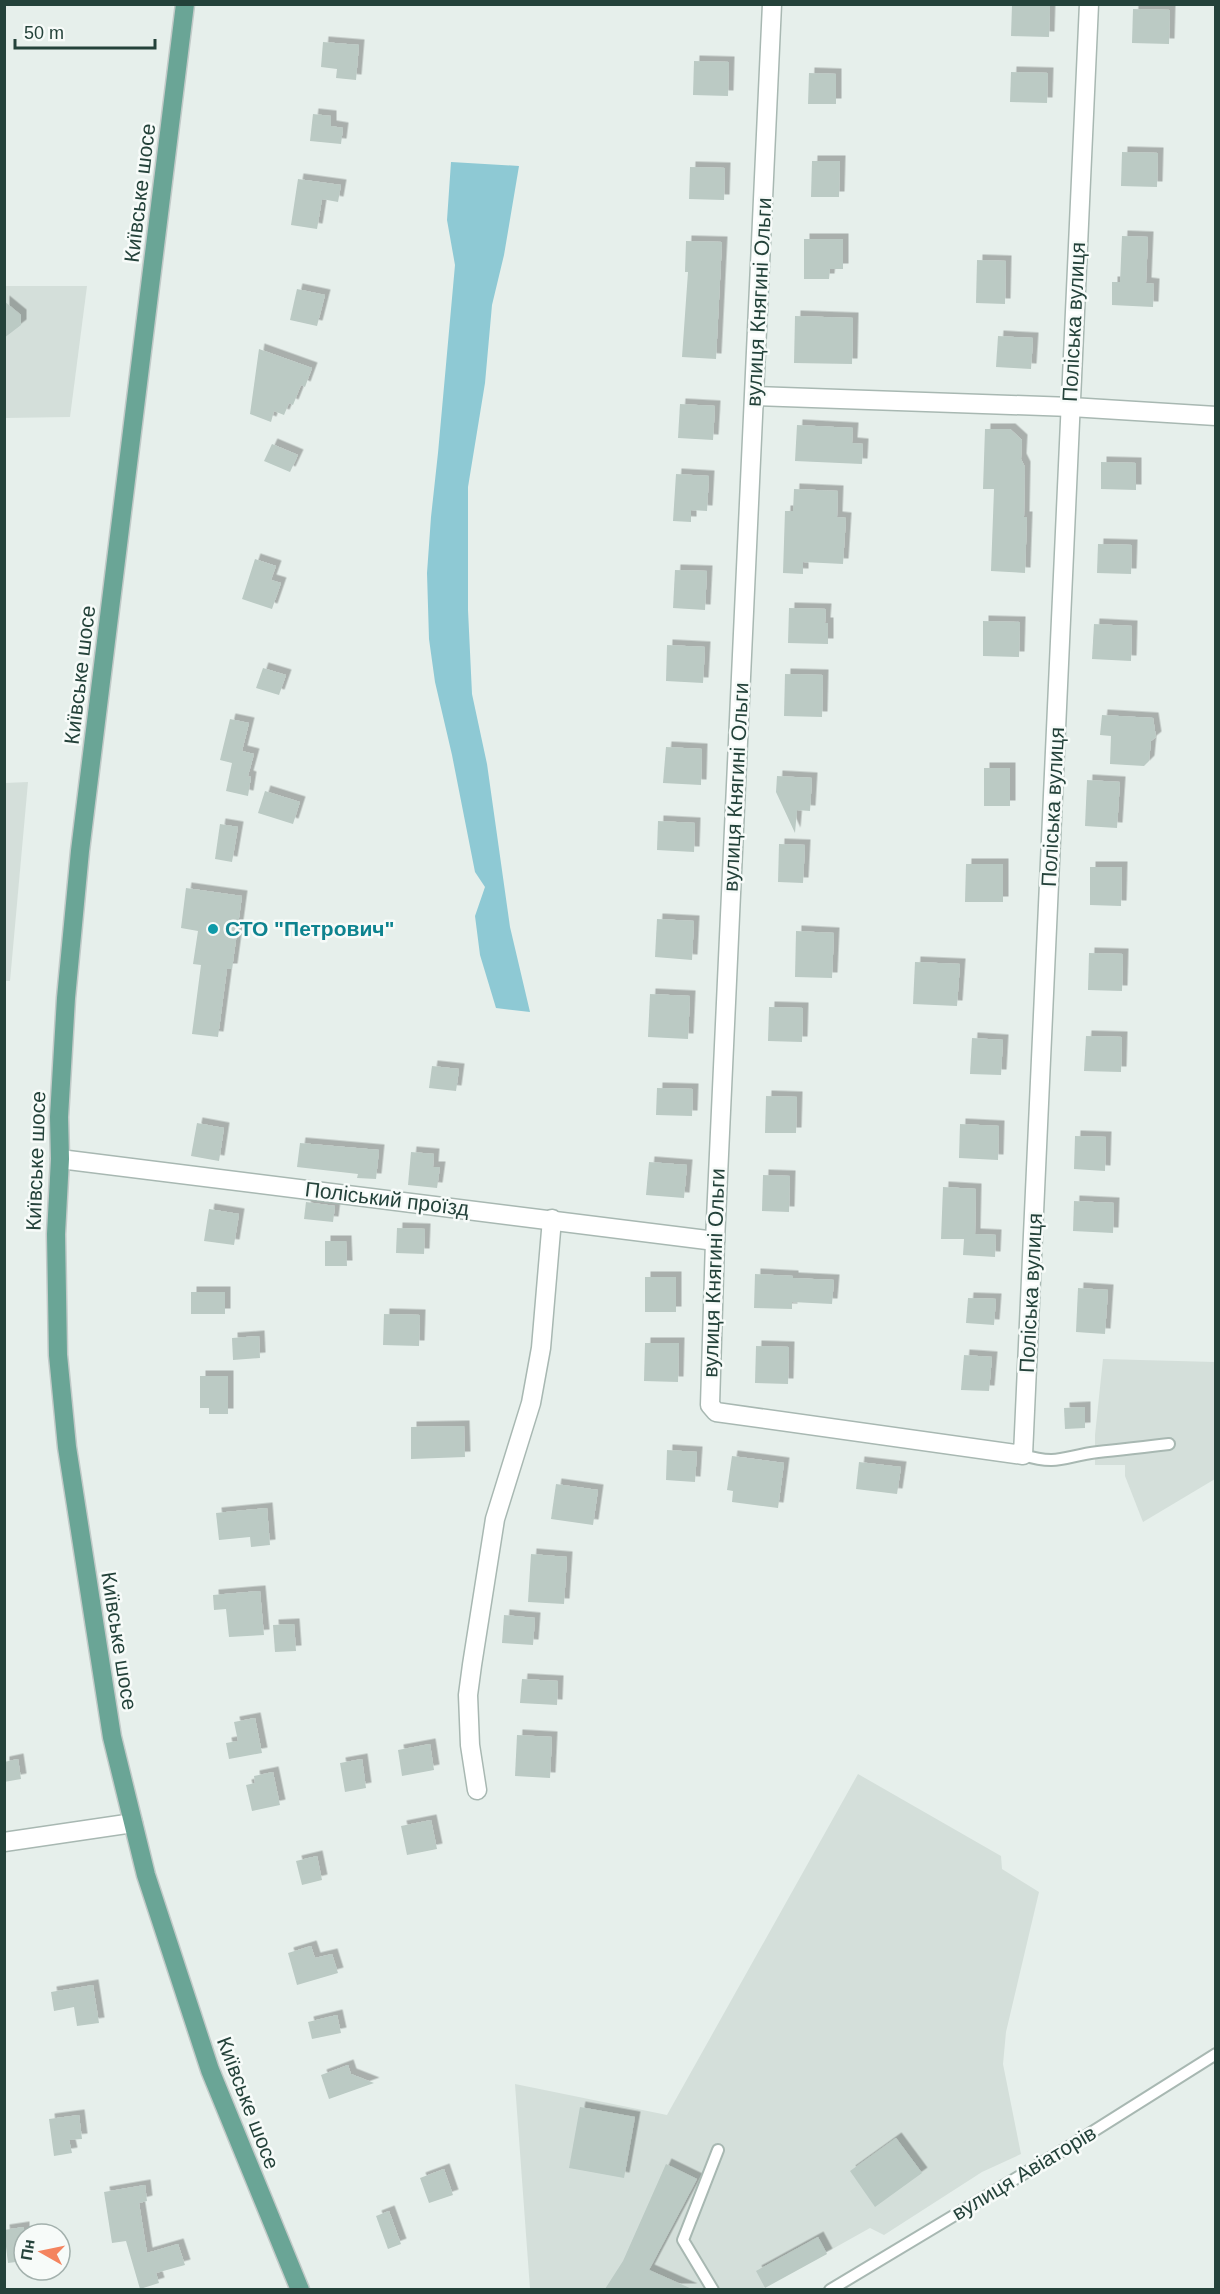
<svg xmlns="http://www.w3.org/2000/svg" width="1220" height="2294" font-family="Arial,sans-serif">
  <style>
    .built { fill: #d4dfda }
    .water { fill: #8ec9d4 }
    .building { fill: #bbcac4; filter: url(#shadow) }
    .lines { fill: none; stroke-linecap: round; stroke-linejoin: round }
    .lane-casing { stroke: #a8b8b2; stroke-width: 14 }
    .street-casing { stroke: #a8b8b2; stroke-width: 21 }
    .primary-casing { stroke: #c2cac8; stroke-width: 21 }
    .lane { stroke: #fff; stroke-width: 10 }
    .street { stroke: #fff; stroke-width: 18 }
    .primary { stroke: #6aa596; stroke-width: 18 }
    .culture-dot { fill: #0f9aa8; stroke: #f7fbf9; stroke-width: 2 }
    .labels { text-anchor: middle; stroke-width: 5; stroke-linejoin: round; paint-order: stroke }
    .street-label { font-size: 21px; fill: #24423a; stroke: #f7fbf9 }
    .culture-label { font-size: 21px; font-weight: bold; fill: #0d838f; stroke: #f7fbf9; text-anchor: start }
  </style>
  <defs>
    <filter id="shadow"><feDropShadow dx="5.5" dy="-5.5" stdDeviation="0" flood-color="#0004"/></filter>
  </defs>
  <rect width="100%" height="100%" fill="#e6efeb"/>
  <g class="built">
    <polygon points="4,286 87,286 70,417 5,418"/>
    <polygon points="28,782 10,981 5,981 5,783"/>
    <polygon points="1103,1359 1215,1362 1215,1479 1143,1522 1125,1476 1125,1465 1095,1465 1095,1435"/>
    <polygon points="858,1774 1001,1856 1002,1869 1039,1892 1006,2032 1003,2064 1021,2154 982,2172 884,2235 870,2228 761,2289 530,2289 515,2084 667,2115"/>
  </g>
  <polygon class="water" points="451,162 519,166 504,255 492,305 485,383 468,487 468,610 472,694 487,764 510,927 530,1012 496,1008 480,955 475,916 485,887 475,872 452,755 435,682 429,639 427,573 431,517 438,453 455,265 447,220"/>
  <g class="building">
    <polygon points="1012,4 1050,5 1049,37 1011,36"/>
    <polygon points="1133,9 1170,10 1169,44 1132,43"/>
    <polygon points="323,42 359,45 356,80 336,78 337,69 321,67"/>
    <polygon points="694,61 729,62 728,96 693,95"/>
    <polygon points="1011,72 1048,73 1047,103 1010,102"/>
    <polygon points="809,73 836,74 836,104 808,104"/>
    <polygon points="313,114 331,116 331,126 343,128 341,144 310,141"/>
    <polygon points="1122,152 1158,153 1157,187 1121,186"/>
    <polygon points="812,161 840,161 839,197 811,197"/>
    <polygon points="690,167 725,168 724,200 689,199"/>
    <polygon points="298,179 341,185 338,202 322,199 317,229 291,225"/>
    <polygon points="1122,236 1148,237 1146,283 1154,284 1153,307 1112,305 1112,282 1120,282"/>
    <polygon points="804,239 843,239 843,269 830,269 829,279 804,279"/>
    <polygon points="686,241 722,242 716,359 682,357 688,272 685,272"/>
    <polygon points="977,260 1006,261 1005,304 976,303"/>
    <polygon points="297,289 325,295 317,326 290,320"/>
    <polygon points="4,301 21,315 21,325 4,338"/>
    <polygon points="795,316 853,318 852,364 794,363"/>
    <polygon points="998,336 1033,338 1031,369 996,367"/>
    <polygon points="259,349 312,368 305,387 301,385 293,405 289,403 284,415 274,411 271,422 250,414"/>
    <polygon points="680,404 715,406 713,440 678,438"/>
    <polygon points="797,425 853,428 852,443 863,444 862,464 795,461"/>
    <polygon points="985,429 1010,429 1022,440 1021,459 1025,467 1024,517 1027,517 1025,573 991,571 994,489 983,489"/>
    <polygon points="272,444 298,455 290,472 264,461"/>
    <polygon points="1101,462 1136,463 1136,490 1101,489"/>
    <polygon points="676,474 709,476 707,511 691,510 691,522 673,521"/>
    <polygon points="794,489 838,491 837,517 846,518 843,564 803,562 803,574 783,573 785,511 793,511"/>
    <polygon points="1098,544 1132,545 1131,574 1097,573"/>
    <polygon points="255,559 276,566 271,580 281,583 272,609 242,599"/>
    <polygon points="675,570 707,571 705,610 673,608"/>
    <polygon points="789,608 826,609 825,623 828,623 828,644 788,643"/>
    <polygon points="983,621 1020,622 1019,657 983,656"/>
    <polygon points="1094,624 1132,626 1131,661 1092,659"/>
    <polygon points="667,645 705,647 703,683 666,681"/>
    <polygon points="263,668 286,675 279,695 256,688"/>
    <polygon points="785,674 823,675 822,717 784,716"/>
    <polygon points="1102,715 1153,718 1156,737 1151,741 1149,761 1144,766 1110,764 1111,736 1100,735"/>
    <polygon points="230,719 249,723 242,751 254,754 248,776 251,777 248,796 226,791 232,763 220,760"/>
    <polygon points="666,747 702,749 701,785 663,783"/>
    <rect x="984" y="768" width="26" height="38"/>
    <polygon points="777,776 812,778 810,811 797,810 795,833 776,792"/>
    <polygon points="1087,780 1120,782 1117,828 1085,826"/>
    <polygon points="265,791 300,802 293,824 258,813"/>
    <polygon points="658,821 695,823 694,852 657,850"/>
    <polygon points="220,824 238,827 232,862 215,859"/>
    <polygon points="779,844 805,845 803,883 778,882"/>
    <polygon points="966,864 1003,864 1003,902 965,902"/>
    <polygon points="1090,867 1122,867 1121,906 1090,905"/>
    <polygon points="186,888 242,896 232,969 227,969 218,1037 192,1034 201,965 193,964 198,931 181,928"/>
    <polygon points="657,919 694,921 692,960 655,957"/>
    <polygon points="796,931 834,933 832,978 795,977"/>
    <polygon points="1089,953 1123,954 1122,991 1088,990"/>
    <polygon points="915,962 960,964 957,1006 913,1004"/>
    <polygon points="650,994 690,996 688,1039 648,1037"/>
    <polygon points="769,1007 803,1008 802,1042 768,1041"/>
    <polygon points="1086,1036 1122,1037 1121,1072 1084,1071"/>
    <polygon points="972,1038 1003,1040 1001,1075 970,1074"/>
    <polygon points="432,1066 459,1069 456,1091 429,1088"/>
    <polygon points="657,1088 693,1089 692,1116 656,1115"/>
    <polygon points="766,1096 797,1097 796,1133 765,1133"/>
    <polygon points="197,1123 224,1128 219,1161 191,1156"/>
    <polygon points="960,1124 999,1126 998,1160 959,1158"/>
    <polygon points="1075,1136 1106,1137 1105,1171 1074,1169"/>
    <polygon points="300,1143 379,1150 376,1179 357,1178 358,1174 297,1167"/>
    <polygon points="411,1152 434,1154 433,1167 440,1167 437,1188 408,1185"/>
    <polygon points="649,1162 687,1165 684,1198 646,1195"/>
    <polygon points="763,1175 790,1176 789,1212 762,1211"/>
    <polygon points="943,1187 976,1189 975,1234 996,1235 995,1257 963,1255 964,1239 941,1239"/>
    <polygon points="1074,1201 1114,1203 1113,1233 1073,1231"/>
    <polygon points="306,1202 335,1206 333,1222 304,1219"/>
    <polygon points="209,1209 239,1214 234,1245 204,1241"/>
    <polygon points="397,1228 425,1229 424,1254 396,1253"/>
    <polygon points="325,1241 346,1241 347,1266 325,1266"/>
    <polygon points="755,1274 793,1276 793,1278 834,1280 832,1304 792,1302 792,1309 754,1308"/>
    <rect x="645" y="1277" width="31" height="35"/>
    <polygon points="1078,1288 1108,1290 1105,1334 1076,1332"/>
    <rect x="191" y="1292" width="34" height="22"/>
    <polygon points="968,1298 996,1299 994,1325 966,1323"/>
    <polygon points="384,1314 420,1315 419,1346 383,1345"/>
    <polygon points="259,1336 260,1358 233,1360 232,1338"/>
    <polygon points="645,1343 679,1343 678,1382 644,1381"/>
    <polygon points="756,1346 789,1347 788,1384 755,1383"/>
    <polygon points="964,1355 992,1357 989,1391 961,1390"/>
    <polygon points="200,1376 228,1376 228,1414 209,1414 209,1408 200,1408"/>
    <polygon points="1085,1407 1085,1428 1065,1429 1064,1408"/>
    <polygon points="464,1426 465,1457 411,1459 411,1427"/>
    <polygon points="667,1450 697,1452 695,1482 666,1480"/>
    <polygon points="732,1456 784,1463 778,1508 732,1502 733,1491 727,1490"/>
    <polygon points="859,1462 901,1467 897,1494 856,1489"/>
    <polygon points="556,1484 598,1490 593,1525 551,1519"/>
    <polygon points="267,1508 270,1545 251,1547 250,1537 219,1540 216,1513"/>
    <polygon points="531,1554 567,1557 564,1604 528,1602"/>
    <polygon points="260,1591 264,1635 229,1637 226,1609 214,1610 213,1595"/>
    <polygon points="504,1615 535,1618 533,1645 502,1643"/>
    <polygon points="294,1624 296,1651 275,1652 273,1625"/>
    <polygon points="522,1679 558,1681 557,1705 520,1703"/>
    <polygon points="255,1718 262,1753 229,1759 226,1743 238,1741 234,1722"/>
    <polygon points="517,1735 552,1737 550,1778 515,1776"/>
    <polygon points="430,1744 434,1770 402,1776 398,1750"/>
    <polygon points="18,1759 21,1779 4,1782 4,1762"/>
    <polygon points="362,1759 366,1788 345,1792 340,1763"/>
    <polygon points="273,1772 280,1805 252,1811 246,1785 255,1783 254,1776"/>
    <polygon points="431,1820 437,1849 407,1855 401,1826"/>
    <polygon points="317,1856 322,1880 302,1885 296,1861"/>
    <polygon points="311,1946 315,1958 332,1954 338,1973 297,1985 288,1953"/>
    <polygon points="93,1985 99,2023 77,2026 74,2007 54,2011 51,1992"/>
    <polygon points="337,2015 341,2033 312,2039 308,2022"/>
    <polygon points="348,2065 351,2074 374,2083 329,2099 321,2075"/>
    <polygon points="580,2107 635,2117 624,2178 569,2168"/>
    <polygon points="79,2115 82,2139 69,2140 72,2153 54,2156 49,2119"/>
    <polygon points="896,2138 922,2173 875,2207 850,2171"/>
    <polygon points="666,2164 697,2179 649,2270 692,2289 605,2289 623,2261"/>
    <polygon points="444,2169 453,2195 429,2203 420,2178"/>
    <polygon points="145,2185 147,2201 139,2203 147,2253 178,2244 185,2265 156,2273 159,2283 140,2289 126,2241 112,2243 104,2192"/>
    <polygon points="389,2211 401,2244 388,2249 376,2216"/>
    <polygon points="24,2227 24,2261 8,2263 4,2230"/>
    <polygon points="818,2237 827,2254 765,2288 756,2271"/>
  </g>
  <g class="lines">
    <g class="lane-casing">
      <g id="lane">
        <path d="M1023 1455C1059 1466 1064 1456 1098 1452 1122 1449 1146 1447 1169 1444"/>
        <polyline points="713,2290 683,2240 718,2150"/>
        <polyline points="830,2290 1070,2146 1216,2054"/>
      </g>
    </g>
    <g class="street-casing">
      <g id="street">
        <polyline points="772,4 715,1241 710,1405 716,1412 1023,1455 1089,4"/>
        <polyline points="755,396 1071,407 1216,416"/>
        <polyline points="60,1159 715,1241"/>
        <polyline points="477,1790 470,1745 468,1695 472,1665 495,1519 531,1403 541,1348 552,1219"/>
        <polyline points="4,1842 133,1823"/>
      </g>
    </g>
    <g class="primary-casing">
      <polyline id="primary" points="185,4 80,851 66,998 59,1117 60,1159 56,1234 58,1355 67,1447 112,1737 146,1875 210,2070 300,2290"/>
    </g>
    <use href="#lane" class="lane"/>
    <use href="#street" class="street"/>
    <use href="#primary" class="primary"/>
  </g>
  <circle class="culture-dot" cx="213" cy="929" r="6"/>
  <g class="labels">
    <g class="street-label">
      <text transform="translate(140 193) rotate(-83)" y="7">Київське шосе</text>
      <text transform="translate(759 302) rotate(-87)" y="7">вулиця Княгині Ольги</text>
      <text transform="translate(1074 322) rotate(-87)" y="7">Поліська вулиця</text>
      <text transform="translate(80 675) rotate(-83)" y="7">Київське шосе</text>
      <text transform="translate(736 787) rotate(-87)" y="7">вулиця Княгині Ольги</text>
      <text transform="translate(1053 807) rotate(-87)" y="7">Поліська вулиця</text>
      <text transform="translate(36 1161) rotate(-88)" y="7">Київське шосе</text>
      <text transform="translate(387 1199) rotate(7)" y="7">Поліський проїзд</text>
      <text transform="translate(714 1273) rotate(-88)" y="7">вулиця Княгині Ольги</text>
      <text transform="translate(1031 1293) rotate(-87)" y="7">Поліська вулиця</text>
      <text transform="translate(119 1641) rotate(81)" y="7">Київське шосе</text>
      <text transform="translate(248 2103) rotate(69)" y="7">Київське шосе</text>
      <text transform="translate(1024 2173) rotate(-31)" y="7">вулиця Авіаторів</text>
    </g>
    <g class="culture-label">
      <text x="225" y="936">СТО "Петрович"</text>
    </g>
  </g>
  <rect width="1220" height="2294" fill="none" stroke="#24423a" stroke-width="12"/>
  <g transform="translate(42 2252) rotate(279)"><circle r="28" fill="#f7fbf9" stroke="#a3b1ad" stroke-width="1.5"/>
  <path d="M0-4.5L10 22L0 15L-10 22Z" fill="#f4845f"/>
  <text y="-9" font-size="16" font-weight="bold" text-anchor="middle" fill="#24423a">Пн</text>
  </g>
  <path d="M15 39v9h140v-9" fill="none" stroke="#24423a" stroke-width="3"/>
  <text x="24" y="39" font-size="18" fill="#24423a" stroke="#f7fbf9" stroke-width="4.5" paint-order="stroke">50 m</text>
</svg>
